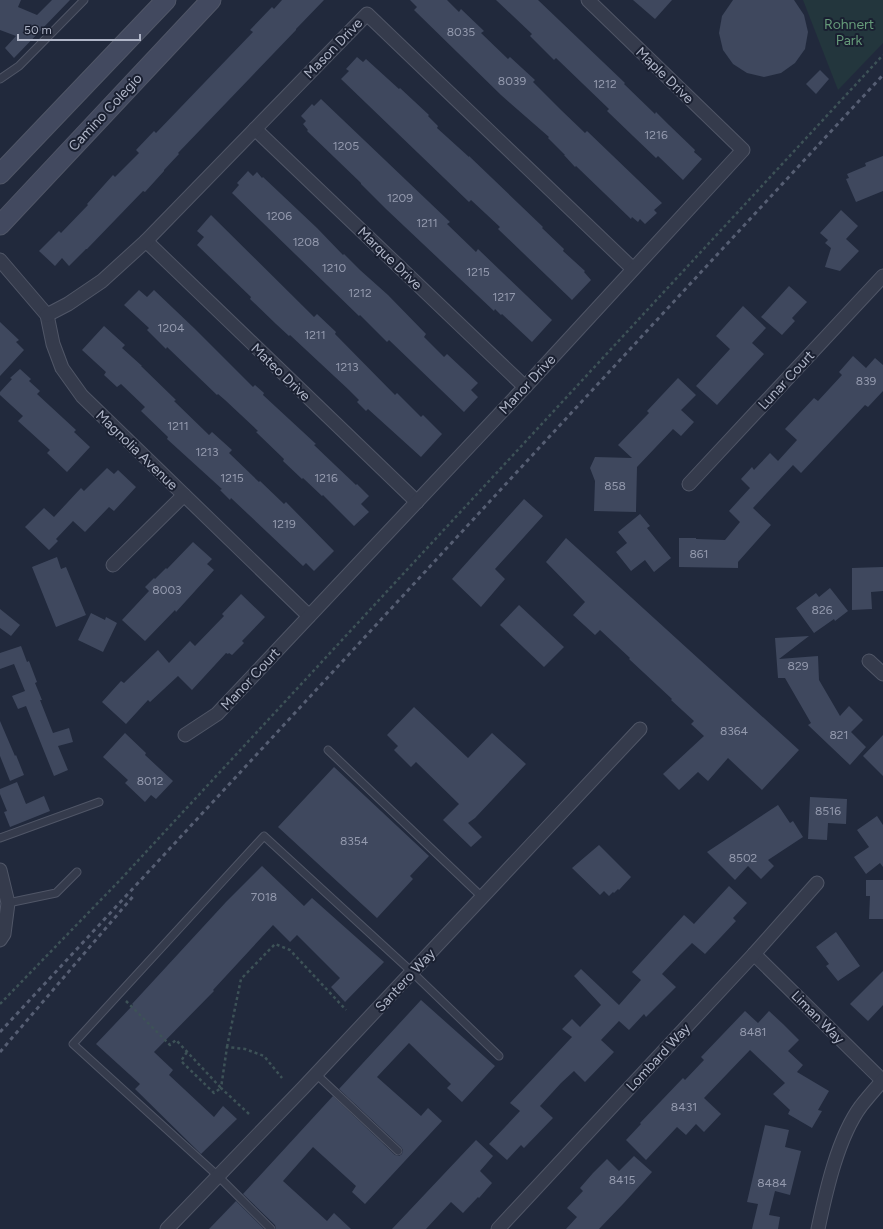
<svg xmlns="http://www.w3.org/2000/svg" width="883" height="1229" font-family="Figtree,sans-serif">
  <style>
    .green { fill: #23363d }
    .building { fill: #3f485e }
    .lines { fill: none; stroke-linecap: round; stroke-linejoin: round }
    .lane-casing { stroke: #505667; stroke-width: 9 }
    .street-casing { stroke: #505667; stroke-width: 15 }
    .secondary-casing { stroke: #505667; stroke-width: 21 }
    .path { stroke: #3d5257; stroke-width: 2.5; stroke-dasharray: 3 3; stroke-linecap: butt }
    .lane { stroke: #353b4c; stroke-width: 7 }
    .street { stroke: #353b4c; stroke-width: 13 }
    .secondary { stroke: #42495f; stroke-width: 19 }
    .rail { stroke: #565e73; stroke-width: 3; stroke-dasharray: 4 4; stroke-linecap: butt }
    .labels { text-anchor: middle; stroke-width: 4; stroke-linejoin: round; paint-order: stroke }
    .number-label { font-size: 12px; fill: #949aae }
    .park-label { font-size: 14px; fill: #659a79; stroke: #1a2031 }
    .street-label { font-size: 14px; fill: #b0b6c8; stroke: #1a2031 }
  </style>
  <rect width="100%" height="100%" fill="#21293c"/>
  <polygon class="green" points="803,0 883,0 883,43 838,90"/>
  <g class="building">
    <polygon points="0,0 21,0 18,7 37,15 52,0 70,0 14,58 5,48 16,36 0,30"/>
    <polygon points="282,0 324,0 296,29 296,30 178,153 179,154 164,170 164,171 145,192 143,191 87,249 86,249 69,266 62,258 55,266 39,251 59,231 61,233 88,205 87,204 113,175 115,177 139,153 136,150 154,131 156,133 253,32 250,30 272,7 274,9"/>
    <polygon points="410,0 447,0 459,12 461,9 484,31 481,33 508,59 510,57 535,80 533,82 561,110 585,133 587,131 662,203 654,210 657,213 645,224 640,219 638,222 632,217 631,219 576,166 575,167 564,155 565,155 548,138 549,137 501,95 414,10 417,7"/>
    <polygon points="496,0 538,0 625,83 624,84 655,114 656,112 669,125 695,150 694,152 702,159 683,180 658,156 656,158 633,136 607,111 609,109 556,58 554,60 530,36 532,34"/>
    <polygon points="633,0 672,0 655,19"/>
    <polygon points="733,0 794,0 804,15 808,32 805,49 795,63 781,73 764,77 747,73 733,64 723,50 719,33 722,16"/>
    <polygon points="357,57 363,62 366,59 399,89 400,88 429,115 428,116 438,126 437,128 469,157 469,156 543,227 542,228 564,249 563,251 585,271 584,272 591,280 572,300 498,229 500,227 471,200 469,202 341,79 349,71 346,69"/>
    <polygon points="820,70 829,79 816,94 806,84"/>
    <polygon points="321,99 450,222 447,224 476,252 478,249 552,320 532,342 502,314 501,315 495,309 494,311 386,209 361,184 361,183 307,131 308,130 303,124 306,121 301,116 312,104 314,106"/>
    <polygon points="883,156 883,191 856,202 846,179 849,178 847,174 866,166 865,163"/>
    <polygon points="248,171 253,176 257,172 262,178 263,177 317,228 343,255 344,254 360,270 388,295 426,334 424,337 444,357 447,354 478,383 471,390 478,397 464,412 389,340 387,342 360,315 359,316 232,193 239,185 237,183"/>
    <polygon points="841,210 858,226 846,239 859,251 840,271 825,267 831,248 825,243 828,240 820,233"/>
    <polygon points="211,215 314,317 317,314 336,332 335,334 395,395 397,393 421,417 423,415 442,434 421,457 368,409 366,411 357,402 359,400 349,390 290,335 289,336 276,324 250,299 251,297 197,245 204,237 197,231"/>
    <polygon points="789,286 807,302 792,318 795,321 782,335 761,317"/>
    <polygon points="139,290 147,297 154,290 194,328 253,387 255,385 264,393 263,395 316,444 314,445 356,485 357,484 369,496 361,504 369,512 354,526 323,495 322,496 303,478 302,479 283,461 284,459 256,432 258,431 225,400 218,394 217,395 167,347 166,349 147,330 149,328 124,305"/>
    <polygon points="743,306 766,328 752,343 764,354 717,405 696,386 730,349 716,336"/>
    <polygon points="0,322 19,340 16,342 24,350 0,376"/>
    <polygon points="104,326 125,345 122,348 142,366 141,366 176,400 174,401 209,435 212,432 232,450 229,453 259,482 260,481 284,504 286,502 334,551 314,571 306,563 303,566 231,498 230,500 220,490 222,489 167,439 168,437 141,411 145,407 121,384 117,387 104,375 106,372 82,350"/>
    <polygon points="853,356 866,368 875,358 883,365 883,391 868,407 865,405 801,473 793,465 753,508 771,525 738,562 738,568 679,567 679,538 696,538 696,539 725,540 740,522 729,511 750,488 741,479 752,467 754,470 770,453 778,461 797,440 785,429 814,398 818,401 842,375 839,372"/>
    <polygon points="20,369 31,379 29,381 40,391 37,394 76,430 74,432 90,447 67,472 47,453 50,450 18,421 23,416 0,395 0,392 12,379 10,378"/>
    <polygon points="678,378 696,395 681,410 694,422 681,436 673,429 637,467 636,512 594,511 595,481 590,468 595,457 632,458 618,445 649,413 647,411"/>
    <polygon points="107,468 114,474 118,470 136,487 114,511 109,507 85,532 73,521 56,539 58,541 49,550 25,527 44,508 54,517 81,488 84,491"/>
    <polygon points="524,499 543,516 495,569 505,579 481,607 452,579"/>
    <polygon points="640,514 650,526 647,528 671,558 654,572 645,560 631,571 616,552 627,543 618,532"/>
    <polygon points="566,538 799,750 762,790 728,758 708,781 698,772 679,790 663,774 704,736 691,724 694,721 671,700 672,699 629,659 630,658 600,630 595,635 573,615 585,602 546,562"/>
    <polygon points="193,542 212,559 207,564 214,570 176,612 175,610 145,641 122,620 149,591 145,587 154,578 155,579 166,568 167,569"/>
    <polygon points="57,557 61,569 66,567 86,615 56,627 32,567"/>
    <polygon points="883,567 883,591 871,592 872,609 852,610 852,568"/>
    <polygon points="830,588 848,611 835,621 834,619 814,633 796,608 816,593 819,597"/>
    <polygon points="241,594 265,617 242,641 244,643 232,655 229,653 228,654 226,653 192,690 178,676 150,702 148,700 126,724 102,702 121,681 124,683 158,650 169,663 190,641 195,646 224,616 222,614"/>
    <polygon points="519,605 564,647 544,667 500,625"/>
    <polygon points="0,609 20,625 11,636 0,628"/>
    <polygon points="91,613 105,620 106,617 117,623 103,652 78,640"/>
    <polygon points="809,636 779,659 818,656 819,680 840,716 849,706 863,720 851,732 866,747 850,765 808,725 811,723 785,678 778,678 775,638"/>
    <polygon points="21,646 27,662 29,661 37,682 35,683 42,700 40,700 53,733 69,728 73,742 58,746 68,770 54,776 26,706 18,709 12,696 25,691 14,664 0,669 0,653"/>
    <polygon points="414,707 468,758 492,733 526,764 475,818 468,823 482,837 471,847 443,820 459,804 416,762 411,767 394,750 398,746 387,735"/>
    <polygon points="0,721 15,756 16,755 24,775 10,781 0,756"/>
    <polygon points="125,733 146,753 145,755 173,781 156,799 151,795 145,802 125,783 128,780 103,757"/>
    <polygon points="883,735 883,776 863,756"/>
    <polygon points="334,767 429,856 410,876 413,879 377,918 278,827"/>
    <polygon points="17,782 26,804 44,796 50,811 10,827 4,812 7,811 0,794 0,789"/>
    <polygon points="810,797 847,799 846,824 828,823 827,840 808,839"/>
    <polygon points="778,805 790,823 793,821 803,837 768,860 774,866 761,879 748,866 735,880 707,852"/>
    <polygon points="877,816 883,825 883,867 880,863 866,874 854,857 869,847 857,830"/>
    <polygon points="599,845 631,877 619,890 618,889 614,893 613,892 609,896 604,891 600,895 572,868"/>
    <polygon points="262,866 304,906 312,898 384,962 345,1002 331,987 340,978 297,935 290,942 273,925 213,990 214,991 154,1052 173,1070 169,1075 214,1117 223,1106 237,1119 201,1154 135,1089 140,1084 96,1044 133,1005 132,1004 226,902"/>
    <polygon points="866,880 883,880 883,919 869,919 870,896 866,896"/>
    <polygon points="729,886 747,903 733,918 736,921 705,954 692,943 680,955 662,974 676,987 646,1017 644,1014 629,1030 619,1021 601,1040 614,1052 585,1082 574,1071 561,1083 540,1106 553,1118 524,1148 521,1145 507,1160 489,1144 520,1111 510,1103 572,1037 562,1029 572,1019 580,1027 601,1005 574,976 581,969 619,1005 641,980 632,972 662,939 684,915 694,924"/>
    <polygon points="836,932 860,966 838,981 826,966 829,964 816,947"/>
    <polygon points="883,971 883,1005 868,1021 850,1004"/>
    <polygon points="421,1000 495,1066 462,1102 447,1088 451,1084 409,1043 377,1077 421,1116 428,1108 442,1121 365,1204 352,1192 356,1186 313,1147 283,1181 327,1221 334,1213 351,1229 276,1229 275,1225 243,1194 333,1096 395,1155 399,1156 402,1154 403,1150 401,1147 339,1089"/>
    <polygon points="745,1011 758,1023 769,1011 783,1024 799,1040 788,1051 803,1065 797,1072 829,1091 818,1110 822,1111 812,1128 788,1114 790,1110 773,1094 785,1083 750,1050 704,1098 721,1114 704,1132 696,1124 686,1135 677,1127 646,1160 626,1140 641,1124 640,1123 683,1078 685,1080 704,1060 701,1057"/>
    <polygon points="765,1125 789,1130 785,1147 801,1151 790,1195 775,1191 769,1215 780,1217 778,1229 752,1229 758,1204 747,1202"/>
    <polygon points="476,1140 493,1156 480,1171 492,1183 479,1198 478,1197 463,1213 451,1202 426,1229 392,1229"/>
    <polygon points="634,1156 652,1172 623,1204 599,1229 566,1229 577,1217 567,1208 583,1191 580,1188 593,1173 607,1159 619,1171"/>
    <polygon points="236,1201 264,1229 209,1229"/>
  </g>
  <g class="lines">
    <g class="lane-casing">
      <g id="lane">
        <polyline points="0,79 19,66 84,0"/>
        <polyline points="328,750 482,897"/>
        <polyline points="0,838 99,802"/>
        <polyline points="8,903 56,893 77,872"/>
        <polyline points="316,1074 398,1151"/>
        <polyline points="271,1229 218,1176 73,1044 264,836 412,972 499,1056"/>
      </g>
    </g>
    <g class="street-casing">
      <g id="street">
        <polyline points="255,129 525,387"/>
        <polyline points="146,241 417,502"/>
        <polyline points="0,260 47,315 53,344 62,368 82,396 309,616"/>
        <polyline points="47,315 68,304 102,281 146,241 367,14 632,268"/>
        <polyline points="689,484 883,276"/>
        <polyline points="113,565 184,495"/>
        <polyline points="869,661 883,674"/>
        <polyline points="185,735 217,714 525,387 743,150 588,0"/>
        <polyline points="0,870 8,903 4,934 0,940"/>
        <polyline points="754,954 883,1081"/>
        <polyline points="167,1229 303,1088 640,729"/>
        <polyline points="498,1229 754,954 817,883"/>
        <path d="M818 1229C826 1191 838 1137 861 1106 868 1097 876 1088 883 1080"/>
      </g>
    </g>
    <g class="secondary-casing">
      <g id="secondary">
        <polyline points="0,174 166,0"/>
        <polyline points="0,225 211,0"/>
      </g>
    </g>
    <g class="path">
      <polyline points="126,1001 170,1045 176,1040 221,1088 214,1093 181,1061 187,1052"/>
      <polyline points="0,1004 121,879 883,55"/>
      <polyline points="227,1047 241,979 275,944 290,950 346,1010"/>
      <polyline points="249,1114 221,1088 227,1047 245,1049 264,1056 282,1078"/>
    </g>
    <use href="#lane" class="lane"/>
    <use href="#street" class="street"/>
    <use href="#secondary" class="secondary"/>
    <g class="rail">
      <path d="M0 1032C295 714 588 394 883 75"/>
      <polyline points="0,1052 135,894"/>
    </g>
  </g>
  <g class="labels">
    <g class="number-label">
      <text x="461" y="36">8035</text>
      <text x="512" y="85">8039</text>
      <text x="605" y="88">1212</text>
      <text x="656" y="139">1216</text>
      <text x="346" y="150">1205</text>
      <text x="400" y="202">1209</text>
      <text x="279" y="220">1206</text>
      <text x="427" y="227">1211</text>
      <text x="306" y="246">1208</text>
      <text x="334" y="272">1210</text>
      <text x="478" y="276">1215</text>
      <text x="360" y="297">1212</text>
      <text x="504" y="301">1217</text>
      <text x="171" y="332">1204</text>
      <text x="315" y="339">1211</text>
      <text x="347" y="371">1213</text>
      <text x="866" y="385">839</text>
      <text x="178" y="430">1211</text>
      <text x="207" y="456">1213</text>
      <text x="232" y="482">1215</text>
      <text x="326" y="482">1216</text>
      <text x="615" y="490">858</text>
      <text x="284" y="528">1219</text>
      <text x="699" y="558">861</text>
      <text x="167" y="594">8003</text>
      <text x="822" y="614">826</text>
      <text x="798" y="670">829</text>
      <text x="734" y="735">8364</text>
      <text x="839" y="739">821</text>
      <text x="150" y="785">8012</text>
      <text x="828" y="815">8516</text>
      <text x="354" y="845">8354</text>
      <text x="743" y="862">8502</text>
      <text x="264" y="901">7018</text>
      <text x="753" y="1036">8481</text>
      <text x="684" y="1111">8431</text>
      <text x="622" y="1184">8415</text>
      <text x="772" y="1187">8484</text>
    </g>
    <g class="park-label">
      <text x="849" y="29">Rohnert<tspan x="849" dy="16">Park</tspan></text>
    </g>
    <g class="street-label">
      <text transform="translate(333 48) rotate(-46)" y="5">Mason Drive</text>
      <text transform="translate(665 75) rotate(44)" y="5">Maple Drive</text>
      <text transform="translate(105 112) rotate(-47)" y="5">Camino Colegio</text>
      <text transform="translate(390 258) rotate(44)" y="5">Marque Drive</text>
      <text transform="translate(281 372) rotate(44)" y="5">Mateo Drive</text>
      <text transform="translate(786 380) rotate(-47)" y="5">Lunar Court</text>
      <text transform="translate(527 384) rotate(-47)" y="5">Manor Drive</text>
      <text transform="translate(137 450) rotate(44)" y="5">Magnolia Avenue</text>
      <text transform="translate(250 679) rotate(-47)" y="5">Manor Court</text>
      <text transform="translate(405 980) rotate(-47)" y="5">Santero Way</text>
      <text transform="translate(818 1017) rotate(45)" y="5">Liman Way</text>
      <text transform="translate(658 1057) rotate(-47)" y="5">Lombard Way</text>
    </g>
  </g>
  <path d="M18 34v6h122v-6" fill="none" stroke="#b0b6c8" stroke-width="2"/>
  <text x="24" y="34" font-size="12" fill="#b0b6c8" stroke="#1a2031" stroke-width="3" paint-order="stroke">50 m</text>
</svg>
